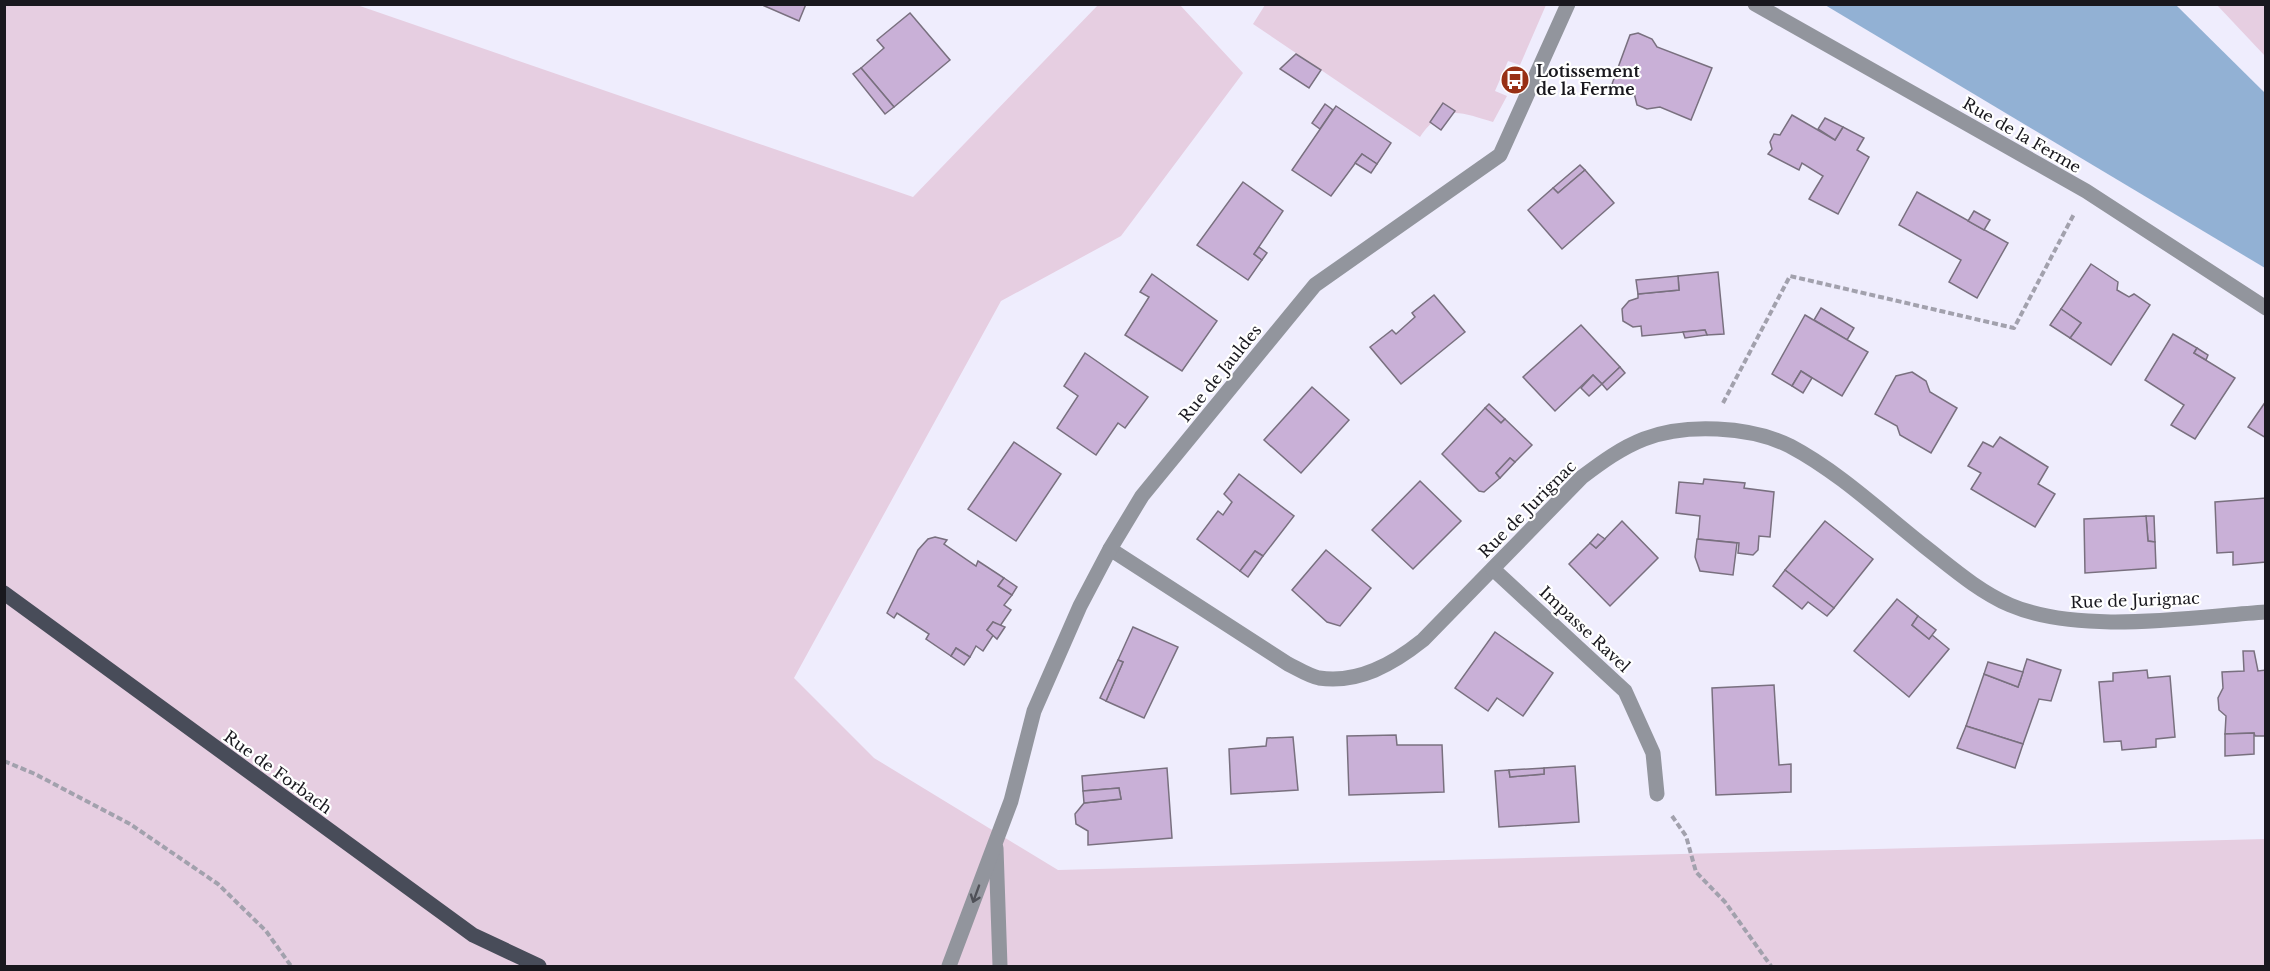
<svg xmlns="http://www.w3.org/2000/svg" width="2270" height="971" font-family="'Libre Baskerville',serif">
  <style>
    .green { fill: #e6cee1 }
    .water { fill: #92b1d4 }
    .building { fill: #c9b0d7; stroke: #79707f; stroke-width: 1.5 }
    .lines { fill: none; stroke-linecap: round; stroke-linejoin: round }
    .path { stroke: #a2a1ad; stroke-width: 4; stroke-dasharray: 6 3; stroke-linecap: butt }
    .minor { stroke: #92959d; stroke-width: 15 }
    .major { stroke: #484c59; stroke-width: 15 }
    .oneway { stroke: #4f5057 }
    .labels { text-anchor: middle; stroke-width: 4.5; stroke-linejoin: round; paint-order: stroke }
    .poi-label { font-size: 16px; font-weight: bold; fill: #19181e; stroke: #fff; text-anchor: start }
    .street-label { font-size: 16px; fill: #19181e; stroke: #fff }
  </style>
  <rect width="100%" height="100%" fill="#efedfd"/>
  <g class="green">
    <polygon points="5,5 357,5 913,197 1098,5 1180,5 1243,73 1121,236 1001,301 794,678 874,758 1058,870 2265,839 2265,966 5,966"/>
    <path d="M1265 5H1546L1520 65 1508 61 1495 91 1507 96 1493 122C1460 112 1443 103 1420 137L1253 24Z"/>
    <polygon points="2217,5 2265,5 2265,56"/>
  </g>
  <polygon class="water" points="1825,5 2176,5 2265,93 2265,268"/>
  <g class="building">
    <polygon points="760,4 806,4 799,21"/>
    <polygon points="910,13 950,60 894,107 861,68 884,48 877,40"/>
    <polygon points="1638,33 1652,39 1657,47 1712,68 1691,120 1660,107 1647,109 1637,105 1634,93 1612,84 1630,35"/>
    <polygon points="1296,54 1321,70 1309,88 1280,69"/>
    <polygon points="861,68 894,107 885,114 853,74"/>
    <polygon points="1443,103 1455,111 1441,130 1430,122"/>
    <polygon points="1325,104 1333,110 1320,129 1312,123"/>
    <polygon points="1336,106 1391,143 1377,164 1362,154 1331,196 1292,170"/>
    <polygon points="1792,115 1835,140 1843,127 1864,138 1857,150 1869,157 1838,214 1809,199 1823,176 1802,163 1799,170 1768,154 1772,149 1770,142 1774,134 1780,135"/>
    <polygon points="1825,118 1843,127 1835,140 1818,129"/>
    <polygon points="1362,154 1377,164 1371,173 1355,163"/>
    <polygon points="1580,165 1585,170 1558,193 1553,188"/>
    <polygon points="1585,170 1614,203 1562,249 1528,210 1553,188 1558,193"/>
    <polygon points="1243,182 1283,211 1254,254 1262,260 1248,280 1197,245"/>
    <polygon points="1917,192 2008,243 1977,298 1949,282 1961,260 1899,225"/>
    <polygon points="1974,211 1990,220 1984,230 1968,221"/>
    <polygon points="1259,247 1267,253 1262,260 1254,254"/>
    <polygon points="2091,264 2118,282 2117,290 2129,297 2134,294 2150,305 2111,365 2070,338 2081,323 2061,309"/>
    <polygon points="1718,272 1724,334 1707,335 1705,330 1642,336 1641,326 1633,327 1623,321 1622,309 1629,301 1638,298 1638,294 1679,290 1678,276"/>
    <polygon points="1152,274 1217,321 1182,371 1125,335 1149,297 1140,292"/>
    <polygon points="1678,276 1679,290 1638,294 1636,280"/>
    <polygon points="1434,295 1465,332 1401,384 1370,347 1392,330 1396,334 1415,317 1412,313"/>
    <polygon points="1821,308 1854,328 1847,340 1814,320"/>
    <polygon points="2061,309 2081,323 2070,338 2050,325"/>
    <polygon points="1805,315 1868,352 1842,396 1801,371 1792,386 1772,374"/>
    <polygon points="1581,325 1620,367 1602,384 1593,375 1555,411 1523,377"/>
    <polygon points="1705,330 1707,335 1685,338 1683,332"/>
    <polygon points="2173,334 2197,348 2194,353 2235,378 2195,439 2171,425 2184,405 2145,380"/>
    <polygon points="2197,348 2208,355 2206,360 2194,353"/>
    <polygon points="1085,353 1148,397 1125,428 1118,423 1096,455 1057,428 1078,396 1064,386"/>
    <polygon points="1620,367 1625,373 1607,390 1602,384"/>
    <polygon points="1801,371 1812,378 1803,393 1792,386"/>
    <polygon points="1912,372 1926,381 1930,392 1957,408 1931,453 1900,435 1897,426 1875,414 1896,376"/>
    <polygon points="1593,375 1602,384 1589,396 1581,388"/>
    <polygon points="1312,387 1349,420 1301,473 1264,440"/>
    <polygon points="2266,401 2266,438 2248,427"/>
    <polygon points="1489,404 1505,419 1501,423 1485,408"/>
    <polygon points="1485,408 1501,423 1505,419 1532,445 1515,462 1510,458 1496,473 1500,478 1484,492 1479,491 1442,454"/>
    <polygon points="2000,437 2048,467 2038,484 2055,494 2035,527 1971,489 1981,473 1968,466 1983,442 1993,447"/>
    <polygon points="1014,442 1061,474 1016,541 968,509"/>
    <polygon points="1510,458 1515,462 1500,478 1496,473"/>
    <polygon points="1239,474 1294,516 1263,556 1255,551 1240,571 1197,539 1218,511 1223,515 1232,502 1224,494"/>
    <polygon points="1704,479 1745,483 1744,488 1774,492 1770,537 1759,536 1758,550 1753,555 1738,553 1739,543 1698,539 1700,516 1676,513 1679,482 1703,484"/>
    <polygon points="1420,481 1461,521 1413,569 1372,530"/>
    <polygon points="2266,498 2266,562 2233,565 2233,552 2217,553 2215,502"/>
    <polygon points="2146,516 2154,516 2155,542 2148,541"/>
    <polygon points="2146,516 2148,541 2155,542 2156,568 2085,573 2084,519"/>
    <polygon points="1622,521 1658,558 1610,606 1569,564 1590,543 1596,548"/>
    <polygon points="1825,521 1873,559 1834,608 1785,570"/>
    <polygon points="1598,534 1605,539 1596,548 1590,543"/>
    <polygon points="935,537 947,540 944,544 976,566 978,561 1004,578 998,586 1012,595 1004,605 1011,610 1000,626 993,622 987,630 994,634 983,651 976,646 970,657 956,648 951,656 926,639 929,634 897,613 894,618 887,613 918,550 928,539"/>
    <polygon points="1697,539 1737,543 1733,575 1700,571 1695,557"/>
    <polygon points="1326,550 1371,588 1340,626 1327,622 1292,590"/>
    <polygon points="1255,551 1263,556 1248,577 1240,571"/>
    <polygon points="1785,570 1834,608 1827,616 1808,602 1802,609 1773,586"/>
    <polygon points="1004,578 1017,587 1012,595 998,586"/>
    <polygon points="1897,599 1918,616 1912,625 1929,639 1932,635 1949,649 1909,697 1854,651"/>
    <polygon points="1918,616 1936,630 1929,639 1912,625"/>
    <polygon points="993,622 1005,627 997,639 987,630"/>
    <polygon points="1133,627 1178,647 1144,718 1106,701 1123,662 1118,660"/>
    <polygon points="1495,632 1553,673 1523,716 1497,698 1488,711 1455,688"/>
    <polygon points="956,648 970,657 964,665 951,656"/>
    <polygon points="2243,651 2254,651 2258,671 2266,670 2266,736 2255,736 2254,733 2225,734 2226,716 2219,710 2218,698 2223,688 2222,672 2244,671"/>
    <polygon points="2027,659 2061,670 2051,701 2039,699 2023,744 1966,726 1984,674 2018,687"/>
    <polygon points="1118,660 1123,662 1106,701 1100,698"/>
    <polygon points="1988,662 2023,672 2018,687 1984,674"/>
    <polygon points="2147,670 2148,678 2170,676 2175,737 2156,739 2156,747 2122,750 2121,741 2104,742 2099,682 2113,681 2113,673"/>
    <polygon points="1774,685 1779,765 1791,764 1791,792 1716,795 1712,688"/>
    <polygon points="1966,726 2023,744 2015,768 1957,748"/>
    <polygon points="2254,733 2254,754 2225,756 2225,734"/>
    <polygon points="1396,735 1397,745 1442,745 1444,792 1349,795 1347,736"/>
    <polygon points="1293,737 1298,790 1231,794 1229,749 1266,746 1267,738"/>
    <polygon points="1575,766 1579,822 1499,827 1495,771 1509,770 1510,777 1544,774 1544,768"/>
    <polygon points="1167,768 1172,838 1088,845 1088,831 1076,824 1075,814 1084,803 1121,799 1119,788 1083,791 1082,776"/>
    <polygon points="1544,768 1544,774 1510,777 1509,770"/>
    <polygon points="1119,788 1121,799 1084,803 1083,791"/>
  </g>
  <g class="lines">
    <g class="path">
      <polyline points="1723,403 1790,276 2014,328 2074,214"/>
      <polyline points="4,761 35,774 130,824 218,884 266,931 291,966"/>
      <polyline points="1672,816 1686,836 1696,872 1725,902 1771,966"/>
    </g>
    <g class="minor">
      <polyline points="1755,4 2086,191 2266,308"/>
      <path d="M1110 549 1288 664C1298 669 1309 676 1319 678 1358 684 1393 664 1423 640L1582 477C1602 462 1621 448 1644 439 1685 423 1750 426 1790 446 1839 472 1881 512 1924 546 1951 567 1978 591 2010 605 2080 635 2190 617 2266 612"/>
      <polyline points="1493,569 1625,691 1653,753 1657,794"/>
      <polyline points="996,848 1000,966"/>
      <polyline points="949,966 1011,801 1034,711 1080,606 1110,549 1142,496 1315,285 1500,155 1568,4"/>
    </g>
    <polyline class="major" points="4,593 473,935 539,966"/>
  </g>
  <defs><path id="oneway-shaft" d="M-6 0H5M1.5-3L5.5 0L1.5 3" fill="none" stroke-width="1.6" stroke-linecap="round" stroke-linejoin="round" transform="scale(1.5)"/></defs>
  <use class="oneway" href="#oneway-shaft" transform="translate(976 894) rotate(110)"/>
  <defs>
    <g id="bus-disc" transform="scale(1.5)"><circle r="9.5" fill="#983015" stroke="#fff"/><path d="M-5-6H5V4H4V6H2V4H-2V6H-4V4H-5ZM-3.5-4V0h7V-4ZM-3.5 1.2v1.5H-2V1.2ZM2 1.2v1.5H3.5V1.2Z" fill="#fff"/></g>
  </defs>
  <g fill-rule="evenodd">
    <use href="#bus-disc" x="1515" y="80"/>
  </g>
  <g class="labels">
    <g class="poi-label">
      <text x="1536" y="77">Lotissement<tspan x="1536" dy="18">de la Ferme</tspan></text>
    </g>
    <g class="street-label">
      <text transform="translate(2022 135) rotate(30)" y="6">Rue de la Ferme</text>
      <text transform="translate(1220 373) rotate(-51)" y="6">Rue de Jauldes</text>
      <text transform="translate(1527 509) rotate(-45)" y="6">Rue de Jurignac</text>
      <text transform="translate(2135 600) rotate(-2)" y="6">Rue de Jurignac</text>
      <text transform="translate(1585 629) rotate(43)" y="6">Impasse Ravel</text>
      <text transform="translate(278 772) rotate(36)" y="6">Rue de Forbach</text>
    </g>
  </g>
  <rect width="2270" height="971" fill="none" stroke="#19181e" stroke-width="12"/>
</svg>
